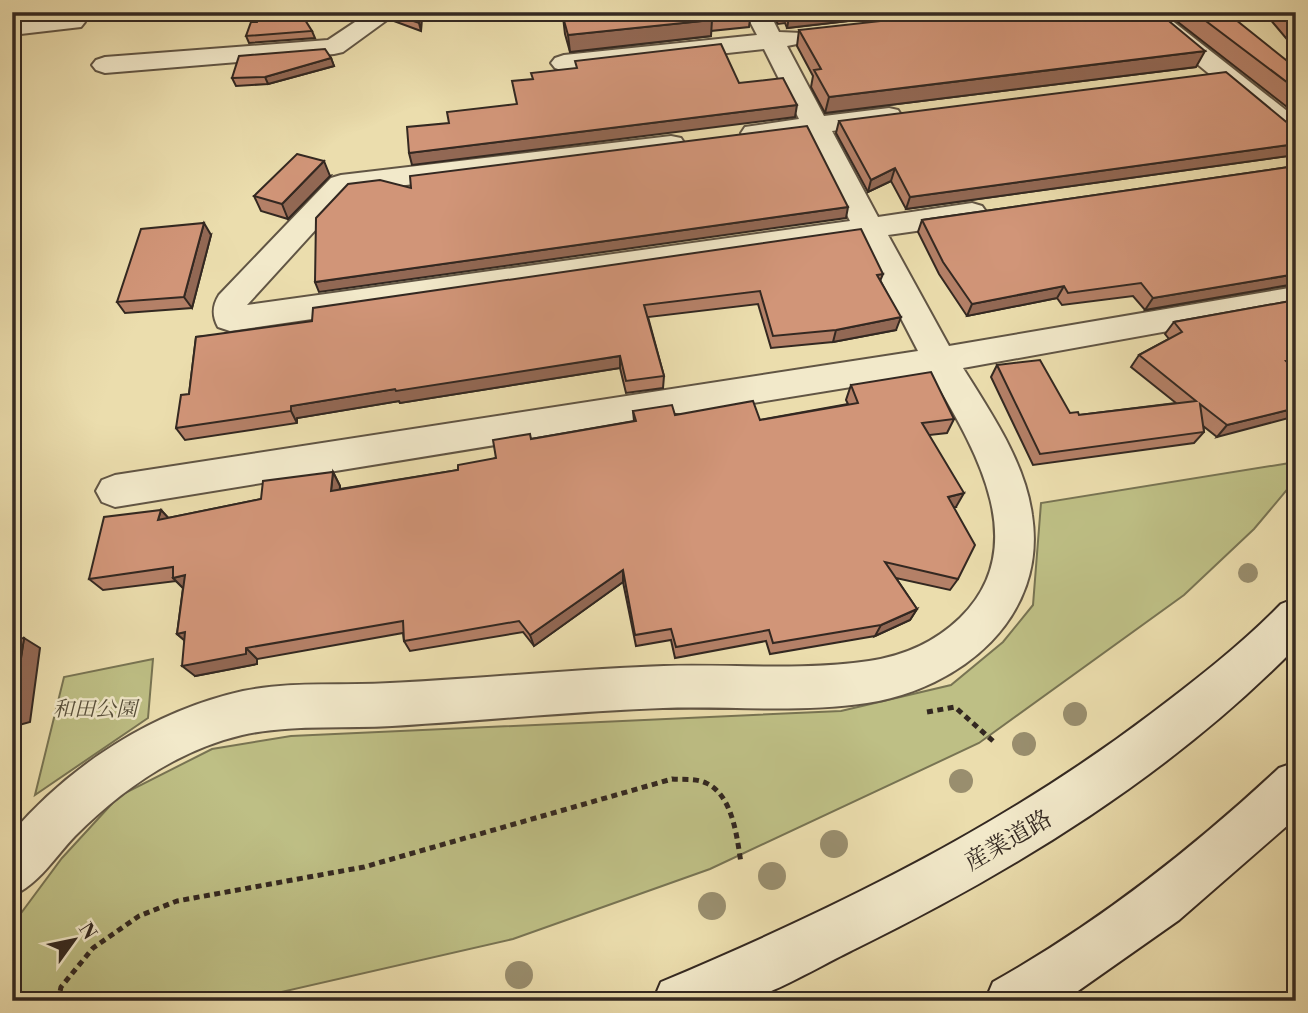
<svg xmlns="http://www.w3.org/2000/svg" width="1308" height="1013" font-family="'Libre Bodoni','Noto Serif JP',serif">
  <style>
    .green { fill: #bebf85; stroke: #787453; stroke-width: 2 }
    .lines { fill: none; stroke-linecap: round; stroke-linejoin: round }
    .street-casing { stroke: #615544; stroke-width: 4 }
    .secondary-casing { stroke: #332821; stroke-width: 4 }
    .path { stroke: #332821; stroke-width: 5; stroke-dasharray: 6 4.5; stroke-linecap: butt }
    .street { fill: #f2e9ca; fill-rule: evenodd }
    .secondary { fill: #f2e9ca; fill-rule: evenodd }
    .tree { fill: #998e6e }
    .wall { fill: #b48067; stroke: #332821; stroke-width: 2 }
    .shaded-wall { fill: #926854; stroke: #332821; stroke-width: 2 }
    .building { fill: #d19578; stroke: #332821; stroke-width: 2 }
    .labels { text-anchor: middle; stroke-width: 5; stroke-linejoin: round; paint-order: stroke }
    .park-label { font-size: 21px; font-style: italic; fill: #564e3a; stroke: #f2e9ca }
    .near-street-label { font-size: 24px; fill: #332821; stroke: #f2e9ca }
  </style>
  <rect width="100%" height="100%" fill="#ebddad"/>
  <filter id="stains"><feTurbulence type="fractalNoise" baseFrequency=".00286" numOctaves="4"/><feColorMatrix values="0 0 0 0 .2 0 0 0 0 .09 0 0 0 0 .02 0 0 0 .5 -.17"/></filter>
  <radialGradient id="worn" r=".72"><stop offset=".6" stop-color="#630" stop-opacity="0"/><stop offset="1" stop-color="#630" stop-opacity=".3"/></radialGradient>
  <g class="green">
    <polygon points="1296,462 1296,479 1254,529 1184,595 979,743 710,869 513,939 242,1001 12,1001 13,924 62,858 119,796 212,749 291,736 841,711 951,685 1003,642 1033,605 1041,503"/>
    <polygon points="153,659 148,718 35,795 64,677"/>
  </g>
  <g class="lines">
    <g class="street-casing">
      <g id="street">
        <polygon points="370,12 398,12 343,52 334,54 105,73 96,70 92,65 96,60 105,57 328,40"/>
        <path d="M745 12H769L779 32 802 33 805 38 802 43 787 46 824 116 889 108 898 110 902 116 898 122 832 131 878 217 972 203 982 206 987 213 982 220 972 223 888 235 949 346 1289 288 1296 290V308L963 368C991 413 1025 462 1032 515 1048 618 960 689 867 703 800 713 731 706 663 708 573 711 482 721 392 726 342 729 291 724 242 735 178 750 121 790 75 836 55 857 39 884 12 896V833C71 764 154 711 243 691 291 681 341 686 390 683 481 679 572 669 664 666 732 664 801 671 869 661 903 656 934 643 960 618 1035 545 973 446 931 374L115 507 102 502 96 491 102 480 115 475 918 351 860 239 230 331 218 327C212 316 212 306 219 295L331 178 341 175 671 136 681 138 685 144 681 150 671 152 350 192 247 305 850 221 807 135 755 141 745 139 741 133 745 127 799 119 764 49 564 71 555 68 551 63 555 58 564 55 757 35Z"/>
        <polygon points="1134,12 1161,12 1296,118 1296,139 1286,137"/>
        <polygon points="73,15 81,17 85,22 81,27 12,35 12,21"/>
      </g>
    </g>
    <g class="secondary-casing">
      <g id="secondary">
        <path d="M1296 598V647C1171 775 1014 871 855 949 826 963 773 994 744 1001 719 1006 679 1001 653 1001L661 982C835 909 1002 827 1152 713 1197 679 1242 644 1281 604Z"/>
        <path d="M1296 762V818L1179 920 1068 998 1064 1001H985L993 982C1098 923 1191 850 1279 768Z"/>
      </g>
    </g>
    <g class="path">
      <polyline points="927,712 955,707 993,741"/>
      <path d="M58 1001 61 987 93 948 139 916 177 901 364 867 672 779C683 780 696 778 706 783 733 795 737 838 741 863"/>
    </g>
    <use href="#street" class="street"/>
    <use href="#secondary" class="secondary"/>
  </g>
  <g class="tree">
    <circle cx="1248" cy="573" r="10"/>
    <circle cx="1075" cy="714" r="12"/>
    <circle cx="1024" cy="744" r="12"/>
    <circle cx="961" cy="781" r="12"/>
    <circle cx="834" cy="844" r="14"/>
    <circle cx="772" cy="876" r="14"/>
    <circle cx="712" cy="906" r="14"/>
    <circle cx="519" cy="975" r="14"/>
  </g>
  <g class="wall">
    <polygon points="422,12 421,31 391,20 389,13"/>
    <polygon points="598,12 751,12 749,27 711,31 711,36 570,52 565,34 563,17 599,14"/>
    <polygon points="771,12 927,12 787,28 785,23 778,24"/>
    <polygon points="1165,12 1226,12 1296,89 1296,114"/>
    <polygon points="1264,12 1296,12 1296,50"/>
    <polygon points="257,22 312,31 315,38 249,43 246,36"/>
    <polygon points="799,30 1196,67 825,113 811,87 813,76 797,46"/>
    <polygon points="331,58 334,66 268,84 236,86 232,78"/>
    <polygon points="839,121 1296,130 1296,155 906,209 891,181 868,192 836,133"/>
    <polygon points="1296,166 1296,288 1289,285 1145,310 1133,296 1062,305 1057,298 967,316 939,274 918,232 922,220"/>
    <polygon points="330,176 288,219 261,211 254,196"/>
    <polygon points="211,235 192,308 125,313 117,302"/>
    <polygon points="883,274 880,281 896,330 833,342 771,348 758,304 648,317 664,376 663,388 626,393 620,368 400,403 399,401 297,418 297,423 185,440 176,428 189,394 196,337"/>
    <polygon points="1296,300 1296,370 1294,370 1217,437 1203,426 1204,432 1194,443 1033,465 991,377 997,365 1070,413 1079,415 1176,403 1131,367 1139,355 1169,339 1165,334 1174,322"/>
    <polygon points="851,385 954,419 947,433 929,435 956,507 953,507 958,579 950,590 896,578 917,609 910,620 875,636 770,654 766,641 675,658 671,640 636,646 623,582 534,646 523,632 410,651 404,641 403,633 257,659 257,664 195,676 184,640 177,634 183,588 176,581 103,590 89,579 161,510 168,518 261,499 333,472 340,486 340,489 458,470 496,458 531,439 634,421 633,411 760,420 848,404 846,400"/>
  </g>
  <g class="shaded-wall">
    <polygon points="420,12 422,12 421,31 419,23"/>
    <polygon points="790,12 927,12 787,28"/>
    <polygon points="712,20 711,36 570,52 568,35"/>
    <polygon points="1205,51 1196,67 825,113 829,97"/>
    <polygon points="331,58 334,66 268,84 265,77"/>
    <polygon points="797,105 795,117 412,165 409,153"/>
    <polygon points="1296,144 1296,155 906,209 910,197"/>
    <polygon points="324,161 330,176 288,219 282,204"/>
    <polygon points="895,168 891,181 868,192 871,180"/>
    <polygon points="848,207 846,218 319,292 315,282"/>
    <polygon points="204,223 211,235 192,308 184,297"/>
    <polygon points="1296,274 1296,277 1289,285 1145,310 1153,298"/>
    <polygon points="1064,286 1057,298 967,316 972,304"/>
    <polygon points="901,317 896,330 833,342 836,330"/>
    <polygon points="620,356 620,368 400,403 399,401 297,418 297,423 291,411 291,406 395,389"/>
    <polygon points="1296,360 1296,370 1275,373 1286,361"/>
    <polygon points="1296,408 1296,416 1217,437 1227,425"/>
    <polygon points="333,472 340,486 339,504 331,491"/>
    <polygon points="964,493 956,507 941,511 948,497"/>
    <polygon points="161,510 173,523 158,520"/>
    <polygon points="623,570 623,582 534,646 530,635"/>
    <polygon points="185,575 185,590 173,578"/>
    <polygon points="917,609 910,620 875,636 881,625"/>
    <polygon points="185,632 190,645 177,634"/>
    <polygon points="24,638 40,648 30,722 12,727 12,713"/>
    <polygon points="246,648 257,659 257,664 195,676 182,666"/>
  </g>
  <g class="building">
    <polygon points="260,12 300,12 312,31 246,36 251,22 257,22"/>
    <polygon points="420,12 419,23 389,13 389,12"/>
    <polygon points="601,12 733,12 710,15 712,20 568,35 563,17 601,14"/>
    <polygon points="962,12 1158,12 1205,51 829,97 814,70 821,69 799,30"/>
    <polygon points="1194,12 1226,12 1296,68 1296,89"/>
    <polygon points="1288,12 1296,12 1296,21"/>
    <polygon points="721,44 739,83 783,78 797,105 409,153 407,127 449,123 447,112 517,104 512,81 533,79 531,73 577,68 575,61"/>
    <polygon points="325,49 331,58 265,77 232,78 239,56"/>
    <polygon points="1226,72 1296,130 1296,144 910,197 895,168 871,180 839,121"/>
    <polygon points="807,126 848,207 315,282 316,218 348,184 380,180 411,188 410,176"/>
    <polygon points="297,154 324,161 282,204 254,196"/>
    <polygon points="1296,166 1296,274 1153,298 1141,283 1068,293 1064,286 972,304 943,262 922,220"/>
    <polygon points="204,223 184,297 117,302 141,229"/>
    <polygon points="861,229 883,274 877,275 901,317 836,330 773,336 760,291 644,305 664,376 626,381 620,356 396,391 395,389 291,406 291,411 176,428 181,395 189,394 196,337 312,321 313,308"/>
    <polygon points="1296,300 1296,360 1286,361 1296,372 1296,408 1227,425 1200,404 1204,432 1040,454 997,365 1040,360 1070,413 1078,412 1079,415 1196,401 1139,355 1182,332 1174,322"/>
    <polygon points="931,372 954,419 922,423 964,493 948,497 975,545 958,579 885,562 917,609 881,625 773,643 769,630 676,647 671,629 635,635 623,570 530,635 519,621 404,641 403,621 246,648 246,654 182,666 185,632 177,634 185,575 173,578 173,567 89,579 104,517 161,510 158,520 261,499 263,481 333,472 331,491 458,470 458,465 496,458 493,440 530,434 531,439 636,421 633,411 672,405 675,415 753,401 760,420 858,403 851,385"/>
    <polygon points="24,638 13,713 12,713 12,640"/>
  </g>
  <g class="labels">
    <g class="park-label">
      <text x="95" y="716">和田公園</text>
    </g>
    <g class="near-street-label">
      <text transform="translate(1008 840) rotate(-30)" y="8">産業道路</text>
    </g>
  </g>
  <rect width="1308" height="1013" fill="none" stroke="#ebddad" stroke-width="42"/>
  <rect x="14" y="14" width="1280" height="985" fill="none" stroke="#332821" stroke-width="3.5"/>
  <rect x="21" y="21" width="1266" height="971" fill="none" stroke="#332821" stroke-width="2"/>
  <g transform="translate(74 940) rotate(57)" stroke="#f2e9ca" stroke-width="5" paint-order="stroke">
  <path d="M0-5L12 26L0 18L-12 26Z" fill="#332821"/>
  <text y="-10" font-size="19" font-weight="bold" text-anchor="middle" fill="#332821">N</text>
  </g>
  <rect width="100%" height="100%" filter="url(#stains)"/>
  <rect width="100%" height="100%" fill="url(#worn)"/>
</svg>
